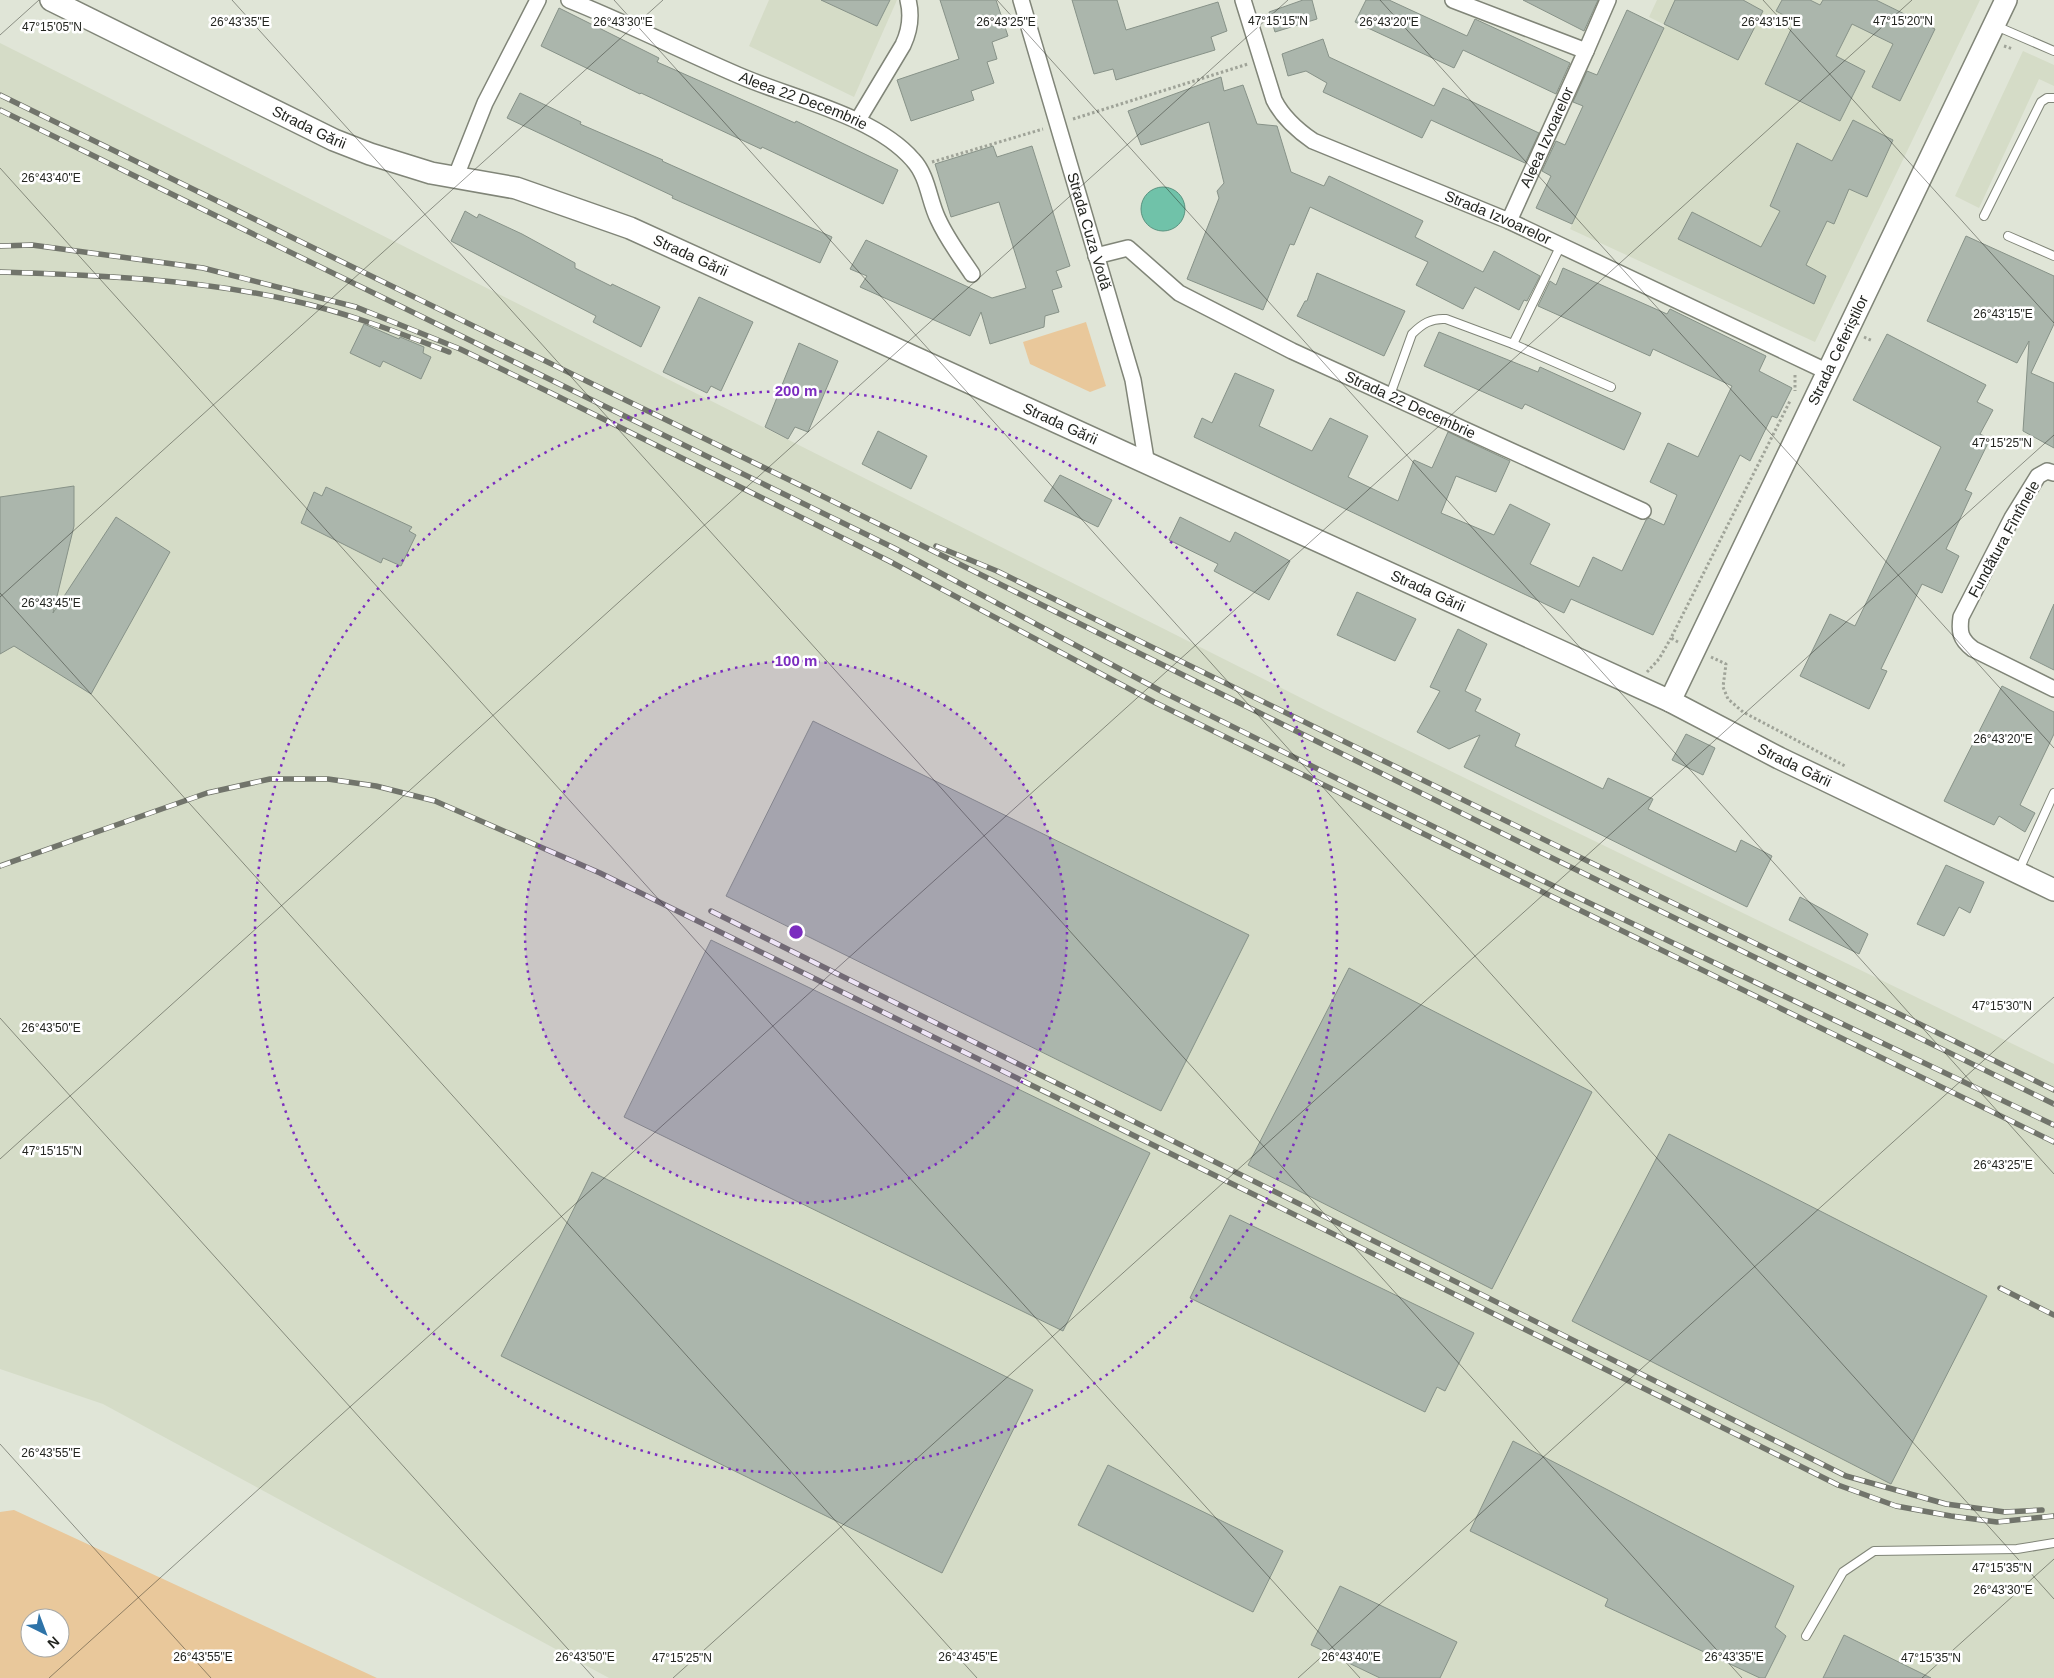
<svg xmlns="http://www.w3.org/2000/svg" width="2054" height="1678" font-family="Helvetica,sans-serif">
  <style>
    .built { fill: #d5dcc7 }
    .green { fill: #e9c89b; fill-rule: evenodd }
    .water { fill: #70c2a9; stroke: #599380 }
    .building { fill: #abb6ac; stroke: #879288 }
    .lines { fill: none; stroke-linecap: round; stroke-linejoin: round }
    .lane-casing { stroke: #808578; stroke-width: 10 }
    .street-casing { stroke: #808578; stroke-width: 18 }
    .secondary-casing { stroke: #808578; stroke-width: 24 }
    .path { stroke: #9fa398; stroke-width: 3; stroke-dasharray: 2.5 2.5; stroke-linecap: butt }
    .lane { stroke: #fff; stroke-width: 8 }
    .street { stroke: #fff; stroke-width: 15 }
    .secondary { stroke: #fff; stroke-width: 21 }
    .rail-casing { stroke: #71746b; stroke-width: 5.5 }
    .rail { stroke: #fff; stroke-width: 4; stroke-dasharray: 11; stroke-linecap: butt }
    .ticks { fill: none; stroke: #232520; stroke-width: 1; stroke-opacity: 0.45 }
    .ring { fill: none; stroke: #7b2cbf; stroke-width: 2.5; stroke-dasharray: 2.5 5 }
    .labels { text-anchor: middle; stroke-width: 5; stroke-linejoin: round; paint-order: stroke }
    .street-label { font-size: 15px; fill: #232520; stroke: #fff }
    .ticks-label { font-size: 12px; text-anchor: middle; fill: #232520; stroke: #fff; stroke-width: 5; stroke-linejoin: round; paint-order: stroke }
    .centre { fill: #7b2cbf; stroke: #fff; stroke-width: 2.5 }
    .ring-label { font-size: 15px; text-anchor: middle; font-weight: bold; fill: #7b2cbf; stroke: #fff; stroke-width: 5; stroke-linejoin: round; paint-order: stroke }
  </style>
  <rect width="100%" height="100%" fill="#e0e5d7"/>
  <g class="built">
    <polygon points="769,0 897,0 854,97 749,46"/>
    <polygon points="1657,0 1980,0 1815,342 1570,229 1665,25 1649,17"/>
    <polygon points="0,43 1327,711 2054,1064 2054,1678 609,1678 103,1404 0,1369"/>
    <polygon points="2023,51 2054,65 2054,86 2039,79 1979,208 1955,196"/>
  </g>
  <g class="green">
    <polygon points="1086,322 1106,386 1090,392 1030,364 1023,342"/>
    <path d="M14 1510 377 1678H0V1512ZM30 1618H60V1648H30Z"/>
  </g>
  <circle class="water" cx="1163" cy="209" r="22"/>
  <g class="building">
    <polygon points="821,0 890,0 877,26"/>
    <polygon points="940,0 996,0 1008,36 992,42 997,59 987,62 994,83 971,91 974,100 911,121 897,80 959,59"/>
    <polygon points="1072,0 1117,0 1126,30 1218,2 1227,31 1211,37 1215,50 1116,80 1113,69 1094,74"/>
    <polygon points="1303,0 1312,0 1317,19 1275,32 1269,12"/>
    <polygon points="1366,0 1389,0 1467,36 1475,19 1570,63 1556,94 1463,50 1454,68 1355,22"/>
    <polygon points="1523,0 1598,0 1584,31"/>
    <polygon points="1675,0 1743,0 1763,11 1738,60 1664,24"/>
    <polygon points="1782,0 1810,0 1820,5 1823,0 1876,0 1935,29 1900,101 1872,87 1893,44 1852,24 1836,56 1865,71 1840,121 1765,84 1795,21 1776,11"/>
    <polygon points="559,8 659,58 657,62 795,123 796,121 898,170 883,204 762,147 761,149 641,93 640,94 541,46"/>
    <polygon points="1627,10 1664,28 1572,224 1536,208 1551,176 1542,171 1556,141 1565,145 1583,106 1573,102 1587,71 1597,75"/>
    <polygon points="1323,39 1329,57 1434,106 1443,88 1539,133 1525,163 1431,120 1422,138 1323,92 1327,83 1306,71 1288,76 1282,54"/>
    <polygon points="1221,77 1224,91 1243,85 1257,124 1277,126 1291,172 1324,186 1329,176 1423,221 1415,237 1483,272 1494,251 1540,276 1527,301 1524,300 1519,310 1475,287 1463,309 1416,285 1428,262 1310,207 1294,245 1290,244 1263,310 1187,279 1219,198 1217,191 1224,183 1209,122 1141,145 1128,111"/>
    <polygon points="520,93 581,122 580,124 663,160 662,161 832,237 820,263 672,198 673,196 507,118"/>
    <polygon points="1853,120 1893,140 1867,197 1849,189 1834,224 1827,221 1806,265 1826,276 1814,304 1678,239 1692,212 1761,247 1780,211 1770,206 1797,143 1832,161"/>
    <polygon points="993,146 997,157 1032,146 1070,266 1056,271 1062,287 1052,290 1059,312 1045,316 1044,327 990,344 981,312 970,336 860,287 867,276 850,269 866,240 992,298 1026,288 999,202 951,217 935,164"/>
    <polygon points="465,211 477,218 479,214 522,234 575,263 575,268 611,286 612,284 660,307 641,347 593,322 596,316 451,241"/>
    <polygon points="1966,236 2054,276 2054,324 2031,373 2054,383 2054,448 2023,431 2029,341 2017,363 1927,321"/>
    <polygon points="1563,268 1667,314 1670,309 1766,356 1759,371 1792,388 1777,418 1772,416 1750,461 1740,455 1653,635 1571,599 1564,613 1194,437 1202,418 1212,423 1235,373 1274,390 1259,426 1312,451 1330,418 1368,436 1348,477 1398,501 1414,460 1432,468 1448,432 1510,461 1496,492 1456,476 1441,513 1494,535 1510,504 1550,524 1530,564 1579,587 1593,557 1622,571 1646,520 1649,518 1664,525 1677,495 1650,482 1668,443 1698,457 1732,386 1653,349 1650,356 1538,306 1550,281 1556,285"/>
    <polygon points="1317,273 1405,311 1384,356 1297,316 1305,301 1307,301"/>
    <polygon points="699,297 753,322 721,391 711,386 707,393 663,372"/>
    <polygon points="364,324 399,339 400,337 424,347 423,353 431,357 421,379 383,361 380,367 350,353"/>
    <polygon points="1439,332 1538,372 1540,367 1641,413 1624,450 1525,404 1522,409 1424,366"/>
    <polygon points="1887,334 1986,385 1977,402 1993,410 1980,434 1990,439 1965,490 1972,493 1946,549 1959,556 1942,593 1922,584 1881,669 1887,671 1869,709 1800,676 1830,614 1855,626 1941,447 1853,400"/>
    <polygon points="799,343 838,361 808,432 795,427 788,439 765,427"/>
    <polygon points="878,431 927,456 911,489 862,464"/>
    <polygon points="1060,475 1112,500 1098,527 1044,501"/>
    <polygon points="74,486 74,526 53,613 116,517 170,552 91,694 14,646 0,654 0,497"/>
    <polygon points="326,487 412,527 409,531 416,535 401,566 383,558 381,563 301,523 314,492 322,496"/>
    <polygon points="1180,517 1230,542 1235,532 1290,561 1269,600 1214,571 1218,564 1169,540"/>
    <polygon points="1357,592 1416,619 1395,661 1337,635"/>
    <polygon points="2054,604 2054,670 2030,658"/>
    <polygon points="1458,629 1487,644 1465,691 1481,699 1475,711 1520,734 1515,746 1603,789 1608,778 1653,799 1648,809 1736,852 1741,840 1772,856 1747,907 1464,767 1480,735 1449,749 1417,732 1440,691 1430,687"/>
    <polygon points="2002,686 2054,712 2054,734 2020,805 2035,813 2025,832 1999,816 1994,825 1944,801"/>
    <polygon points="813,721 1249,935 1161,1111 726,896"/>
    <polygon points="1686,734 1715,748 1703,775 1672,760"/>
    <polygon points="1946,865 1984,882 1970,913 1959,907 1944,936 1917,924"/>
    <polygon points="1800,897 1868,934 1859,954 1789,920"/>
    <polygon points="711,940 1150,1153 1063,1331 624,1117"/>
    <polygon points="1349,968 1592,1092 1492,1289 1248,1165"/>
    <polygon points="1669,1134 1987,1296 1891,1484 1572,1321"/>
    <polygon points="592,1172 1033,1390 942,1573 501,1356"/>
    <polygon points="1230,1215 1474,1333 1445,1391 1437,1387 1425,1412 1190,1298"/>
    <polygon points="1513,1441 1794,1586 1775,1627 1786,1636 1765,1678 1760,1678 1605,1606 1608,1599 1470,1531"/>
    <polygon points="1108,1465 1283,1551 1253,1612 1078,1525"/>
    <polygon points="1340,1586 1457,1642 1440,1678 1380,1678 1311,1645"/>
    <polygon points="1844,1635 1931,1678 1823,1678"/>
  </g>
  <g class="lines">
    <g class="lane-casing">
      <g id="lane">
        <polyline points="1996,26 2054,51"/>
        <polyline points="1984,216 2041,102 2047,98 2054,98"/>
        <polyline points="2008,236 2054,256"/>
        <polyline points="1513,344 1560,247"/>
        <path d="M1390 395 1412 334C1422 324 1431 318 1446 319L1513 344 1611 387"/>
        <polyline points="2019,870 2054,793"/>
        <polyline points="1806,1636 1843,1572 1874,1551 2017,1549 2054,1543"/>
      </g>
    </g>
    <g class="street-casing">
      <g id="street">
        <path id="s1" d="M569 0C629 24 686 53 745 78 798 100 876 117 913 160 928 176 929 201 938 219 947 239 960 256 972 274"/>
        <path id="s2" d="M1021 0 1133 380 1147 465"/>
        <path id="s3" d="M1243 0 1274 100C1283 118 1297 130 1313 141L1509 221 1828 372"/>
        <polyline points="1453,0 1586,51 1608,0"/>
        <path d="M858 120 903 45C910 30 912 16 908 0"/>
        <polyline points="456,176 485,103 538,0"/>
        <path id="s4" d="M1509 221 1586 51"/>
        <path id="s5" d="M1096 256 1128 248 1179 293 1292 351 1643 511"/>
        <path d="M2054 473 2047 471 2038 476 2012 518 1961 617C1959 632 1960 639 1973 649L2054 689"/>
      </g>
    </g>
    <g class="secondary-casing">
      <g id="secondary">
        <path id="s6" d="M51 0 334 140 370 154 431 173 516 188 630 228 1670 701 1779 758 2054 890"/>
        <path id="s7" d="M1670 701 2006 0"/>
      </g>
    </g>
    <g class="path">
      <polyline points="2004,46 2013,49"/>
      <polyline points="1073,119 1248,64"/>
      <polyline points="932,162 1043,129"/>
      <polyline points="1864,337 1873,341"/>
      <polyline points="1795,375 1795,391"/>
      <polyline points="1678,642 1671,638 1790,401"/>
      <polyline points="1711,657 1726,664 1723,687 1728,699 1743,712 1845,766"/>
      <polyline points="1647,672 1659,659 1671,638"/>
    </g>
    <use href="#lane" class="lane"/>
    <use href="#street" class="street"/>
    <use href="#secondary" class="secondary"/>
    <g class="rail-casing">
      <g id="rail">
        <polyline points="0,95 812,491 1544,854 2054,1104"/>
        <polyline points="0,110 894,548 1161,691 1537,878 2054,1125"/>
        <polyline points="0,246 32,245 203,268 356,307 460,349 551,393 889,561 1154,702 2054,1142"/>
        <path d="M0 272C96 275 196 279 290 300 345 312 397 332 449 352"/>
        <polyline points="936,546 997,571 2054,1090"/>
        <polyline points="0,866 207,793 270,779 328,779 376,786 435,801 600,873 1267,1201 1838,1485 1896,1506 1951,1516 1997,1522 2054,1516"/>
        <polyline points="711,911 1846,1476 1946,1504 2005,1512 2042,1510"/>
        <polyline points="2000,1288 2054,1315"/>
      </g>
    </g>
    <use href="#rail" class="rail"/>
  </g>
  <path class="ticks" d="M232 0 1742 1678M614 0 2054 1599M997 0 2054 1174M1380 0 2054 748M1763 0 2054 323M0 35 39 0M0 168 1360 1678M0 593 977 1678M0 597 663 0M0 1018 594 1678M0 1159 1288 0M0 1444 211 1678M49 1678 1912 0M673 1678 2054 435M1298 1678 2054 997M1922 1678 2054 1559"/>
  <circle cx="796" cy="932" r="271" fill="#7b2cbf" fill-opacity=".12"/>
  <g class="ring">
    <circle cx="796" cy="932" r="271"/>
    <circle cx="796" cy="932" r="541"/>
  </g>
  <g class="labels">
    <g class="street-label">
      <text dy="5" stroke="none"><textPath href="#s1" startOffset="255">Aleea 22 Decembrie</textPath></text>
      <text dy="5" stroke="none"><textPath href="#s6" startOffset="288">Strada Gării</textPath></text>
      <text dy="5" stroke="none"><textPath href="#s4" startOffset="92">Aleea Izvoarelor</textPath></text>
      <text dy="5" stroke="none"><textPath href="#s3" startOffset="362">Strada Izvoarelor</textPath></text>
      <text dy="5" stroke="none"><textPath href="#s2" startOffset="241">Strada Cuza Vodă</textPath></text>
      <text dy="5" stroke="none"><textPath href="#s6" startOffset="692">Strada Gării</textPath></text>
      <text dy="5" stroke="none"><textPath href="#s7" startOffset="389">Strada Ceferiștilor</textPath></text>
      <text dy="5" stroke="none"><textPath href="#s5" startOffset="358">Strada 22 Decembrie</textPath></text>
      <text dy="5" stroke="none"><textPath href="#s6" startOffset="1098">Strada Gării</textPath></text>
      <text transform="translate(2004 539) rotate(-61)" y="5">Fundătura Fîntînele</text>
      <text dy="5" stroke="none"><textPath href="#s6" startOffset="1502">Strada Gării</textPath></text>
      <text dy="5" stroke="none"><textPath href="#s6" startOffset="1908">Strada Gării</textPath></text>
    </g>
  </g>
  <g class="ticks-label">
    <text x="1278" y="25">47°15'15"N</text>
    <text x="1903" y="25">47°15'20"N</text>
    <text x="240" y="26">26°43'35"E</text>
    <text x="623" y="26">26°43'30"E</text>
    <text x="1006" y="26">26°43'25"E</text>
    <text x="1389" y="26">26°43'20"E</text>
    <text x="1771" y="26">26°43'15"E</text>
    <text x="52" y="31">47°15'05"N</text>
    <text x="51" y="182">26°43'40"E</text>
    <text x="2003" y="318">26°43'15"E</text>
    <text x="2002" y="447">47°15'25"N</text>
    <text x="51" y="607">26°43'45"E</text>
    <text x="2003" y="743">26°43'20"E</text>
    <text x="2002" y="1010">47°15'30"N</text>
    <text x="51" y="1032">26°43'50"E</text>
    <text x="52" y="1155">47°15'15"N</text>
    <text x="2003" y="1169">26°43'25"E</text>
    <text x="51" y="1457">26°43'55"E</text>
    <text x="2002" y="1572">47°15'35"N</text>
    <text x="2003" y="1594">26°43'30"E</text>
    <text x="203" y="1661">26°43'55"E</text>
    <text x="585" y="1661">26°43'50"E</text>
    <text x="968" y="1661">26°43'45"E</text>
    <text x="1351" y="1661">26°43'40"E</text>
    <text x="1734" y="1661">26°43'35"E</text>
    <text x="682" y="1662">47°15'25"N</text>
    <text x="1931" y="1662">47°15'35"N</text>
  </g>
  <circle cx="796" cy="932" r="8" class="centre"/>
  <g class="ring-label">
    <text x="796" y="396">200 m</text>
    <text x="796" y="666">100 m</text>
  </g>
  <g transform="translate(45 1633) rotate(138)"><circle r="24" fill="#ffffff" stroke="#a7a8a6"/>
  <path d="M0-4L9 19L0 12L-9 19Z" fill="#2e73a8"/>
  <text y="-8" font-size="14" font-weight="bold" text-anchor="middle" fill="#232520">N</text>
  </g>
</svg>
